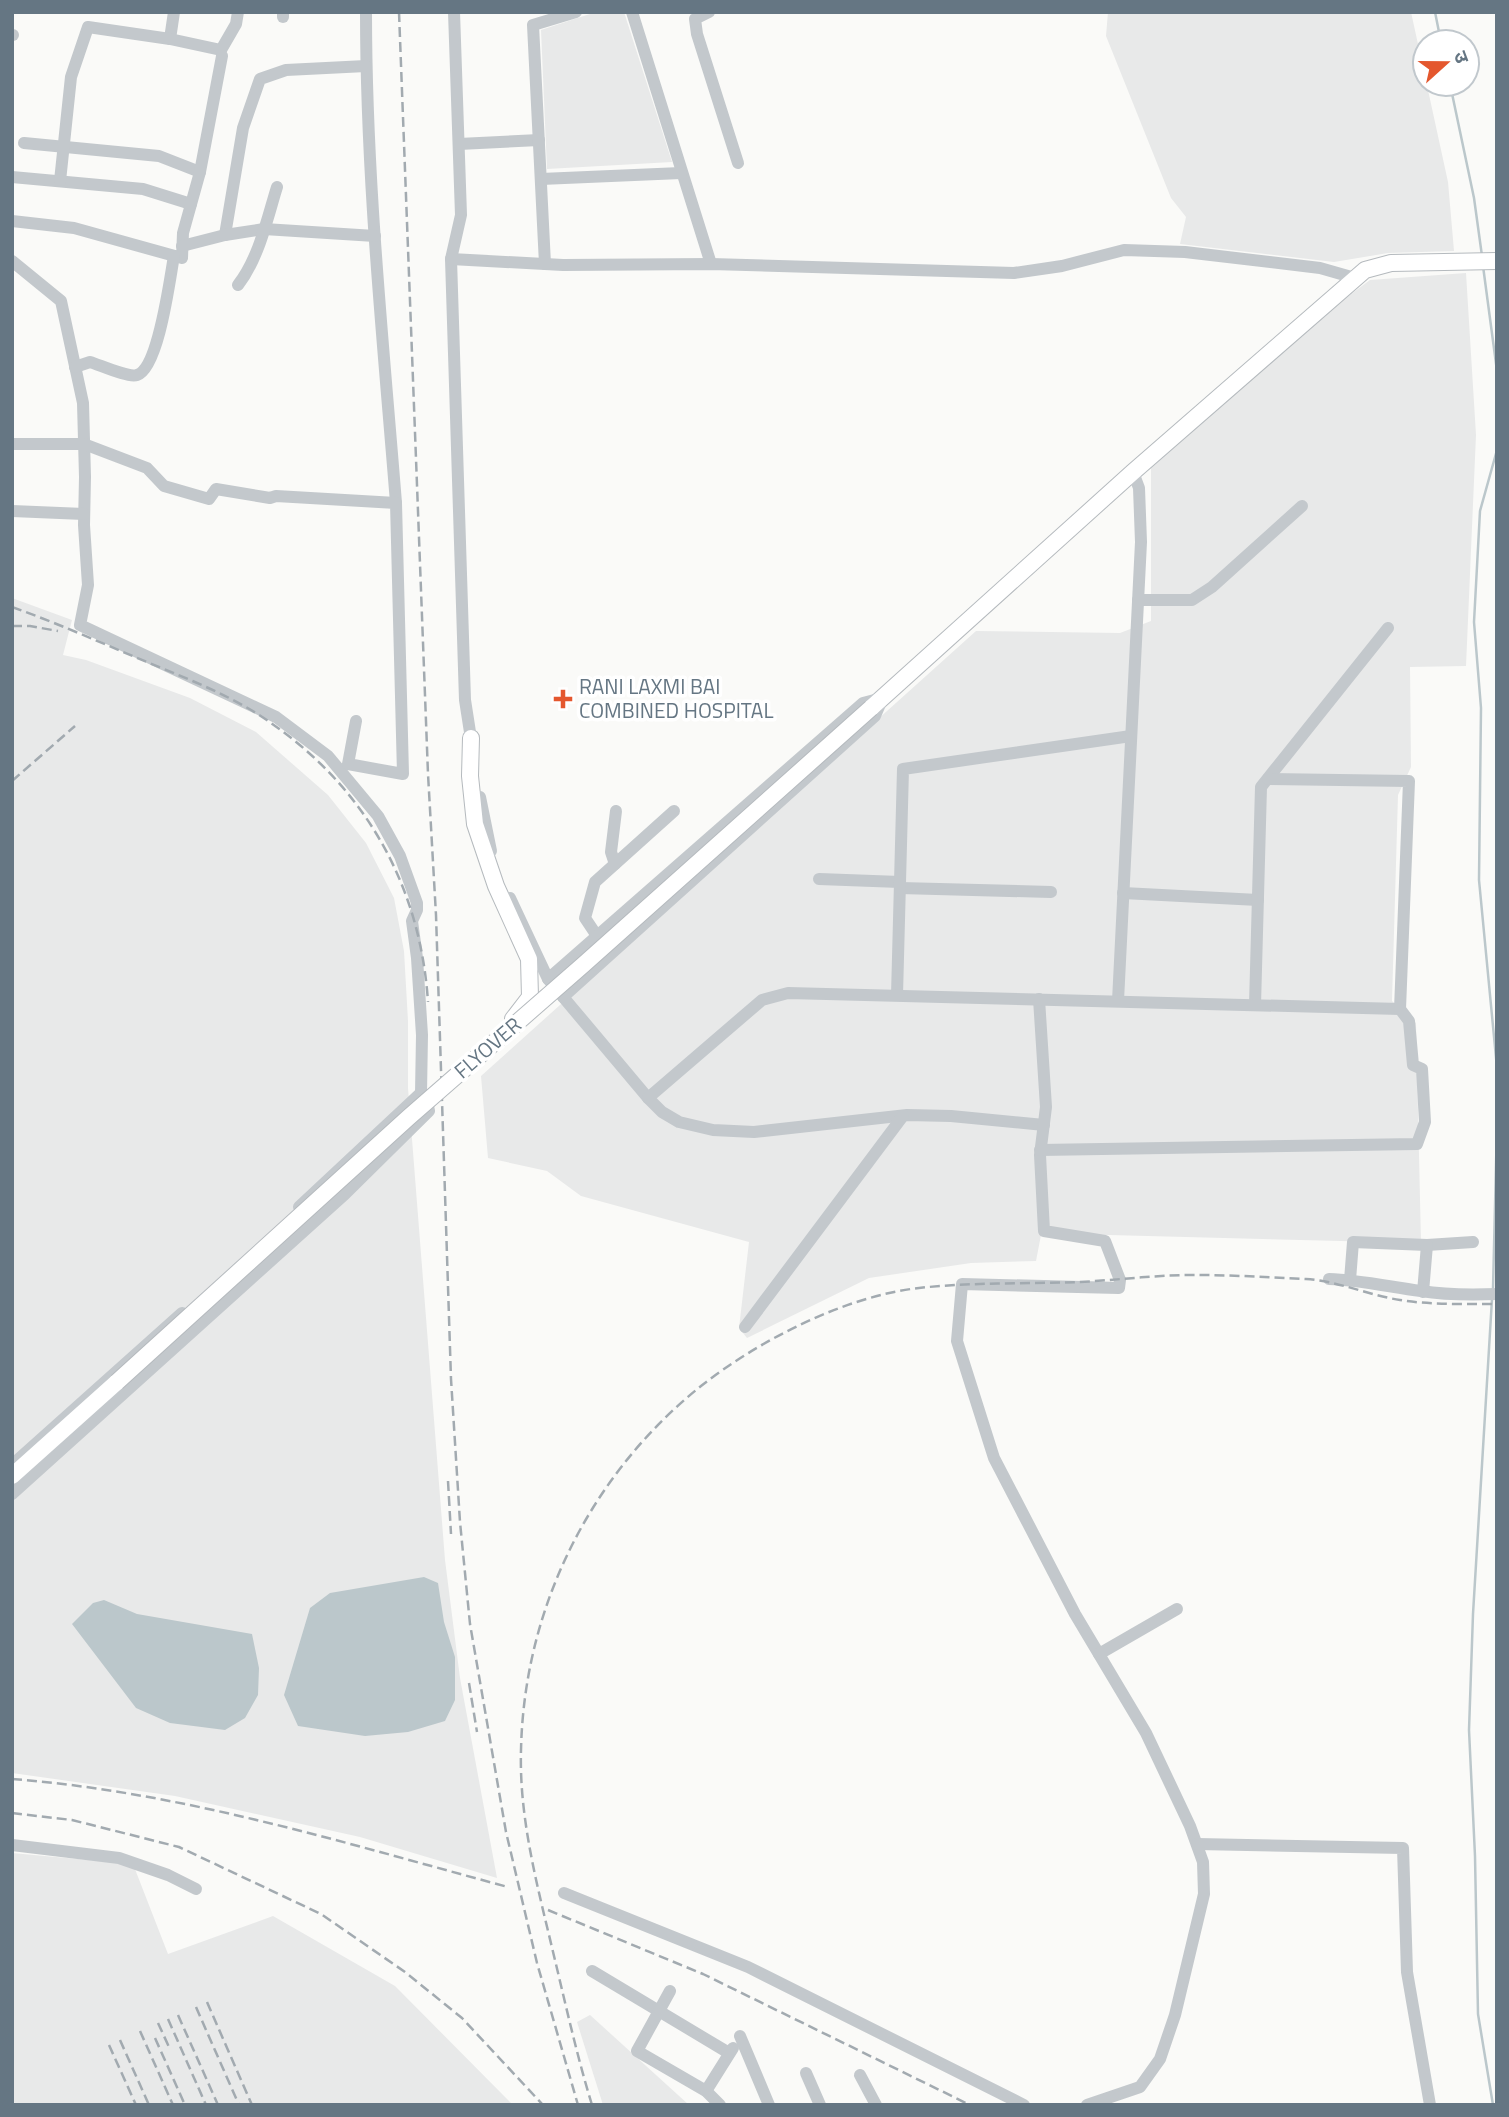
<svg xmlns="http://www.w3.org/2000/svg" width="1509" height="2117" font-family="'Titillium Web','Noto Sans Devanagari',sans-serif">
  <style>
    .built { fill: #e8e9e9 }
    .water { fill: #bbc7cb }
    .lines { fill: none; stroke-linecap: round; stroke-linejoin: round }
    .stream { stroke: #bbc7cb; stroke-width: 2.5 }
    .major-casing { stroke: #b5babe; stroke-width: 18 }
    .minor { stroke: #c3c8cc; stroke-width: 12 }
    .major { stroke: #fff; stroke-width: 16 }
    .rail { stroke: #a2aab0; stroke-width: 2.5; stroke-dasharray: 10 5; stroke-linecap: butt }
    .major-bridge-casing { stroke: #b5babe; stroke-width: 18; stroke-linecap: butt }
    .major-bridge { stroke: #fff; stroke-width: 16 }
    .poi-dot { fill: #e4572e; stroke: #fff; stroke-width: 2.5 }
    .labels { text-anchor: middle; stroke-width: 7; stroke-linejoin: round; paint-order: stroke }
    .poi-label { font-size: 21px; fill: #657683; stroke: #fff; text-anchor: start }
    .street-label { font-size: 21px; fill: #657683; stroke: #fff }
  </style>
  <rect width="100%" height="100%" fill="#fafaf8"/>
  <g class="built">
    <polygon points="596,12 624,12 672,162 547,169 541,30"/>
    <polygon points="1108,12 1411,12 1448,182 1454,251 1388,253 1334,262 1180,244 1186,217 1171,198 1106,36"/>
    <polygon points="1466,273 1476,435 1466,666 1410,667 1411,767 1398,795 1392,1001 1416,1023 1421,1243 1109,1235 1041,1235 1036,1261 971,1263 869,1278 747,1338 739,1328 749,1242 581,1196 547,1171 488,1158 481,1076 976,631 1120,633 1151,621 1151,468 1335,306 1370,280"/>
    <polygon points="12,598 72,620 63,655 86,660 190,698 256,732 328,795 366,843 394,898 404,951 408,1021 408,1088 445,1560 460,1678 497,1878 360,1837 175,1796 12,1773"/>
    <polygon points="12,1853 133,1864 168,1954 273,1916 395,1986 513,2105 12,2105"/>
    <polygon points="590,2015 689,2105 603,2105 577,2022"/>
  </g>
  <g class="water">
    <polygon points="424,1577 438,1583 444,1622 455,1657 455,1700 445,1721 408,1732 365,1736 298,1726 284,1695 310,1608 330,1593"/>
    <polygon points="104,1600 137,1614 252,1634 259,1668 258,1695 245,1718 225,1730 170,1723 136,1708 72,1624 93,1603"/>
  </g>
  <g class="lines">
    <g class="stream">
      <polyline points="1435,12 1441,42"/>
      <polyline points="1450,84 1474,198 1482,256"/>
      <polyline points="1483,266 1497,371"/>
      <polyline points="1497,450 1480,511 1474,622 1481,708 1479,880 1497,1068"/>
      <polyline points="1493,1289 1497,1124"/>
      <polyline points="1492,1299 1473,1614 1469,1730 1475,1856 1478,2014 1493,2105"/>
    </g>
    <g class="major-casing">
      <g id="major">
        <polyline points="871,708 1133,472 1365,270 1391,263 1497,261"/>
        <polyline points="471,738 470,776 475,824 496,886 529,959 530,997 513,1019"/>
        <polyline points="12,1476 117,1382"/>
      </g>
    </g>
    <g class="minor">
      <polyline points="174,12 170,39 221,50 236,24 238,12"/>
      <path d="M366 12C366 176 383 340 396 503"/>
      <polyline points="454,12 461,215 451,259 465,700 472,745"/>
      <polyline points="632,12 711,264"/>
      <polyline points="709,12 695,19 697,34 738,163"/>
      <polyline points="283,17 283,12"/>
      <polyline points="12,35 13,35"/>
      <polyline points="24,143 159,156 200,172"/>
      <polyline points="459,144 539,140"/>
      <polyline points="12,177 143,189 191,204"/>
      <polyline points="541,179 681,173"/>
      <polyline points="60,181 71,77 88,27 170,39"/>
      <polyline points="12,221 74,228 182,258 183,233 200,172 222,56"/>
      <polyline points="225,235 243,128 260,79 286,70 366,66"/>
      <polyline points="182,246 225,235 264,229 375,236"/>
      <polyline points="451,259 563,265 711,264 1014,273 1062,266 1124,250 1185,252 1320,268 1355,278"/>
      <polyline points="12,261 61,301 83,403 85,477 84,525 88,585 80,625 276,717 328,756 378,816 400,856 417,903 417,910 412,921 417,958 422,1035 421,1093"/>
      <polyline points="545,264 533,25 576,12"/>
      <path d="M238 285C259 258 267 219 277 187"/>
      <path d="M75 367 90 362C100 365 128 378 137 375 159 368 170 277 174 256"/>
      <polyline points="12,444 84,444 147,468 164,486 209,499 216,489 270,498 276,496 396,503 403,774 348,764 356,721"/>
      <polyline points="12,511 84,514"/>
      <polyline points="1138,600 1192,600 1212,587 1302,506"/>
      <polyline points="480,797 491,851"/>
      <polyline points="615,864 611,852 616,811"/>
      <polyline points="819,879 900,882"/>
      <polyline points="900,888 1051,892"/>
      <polyline points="1123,893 1258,900"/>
      <polyline points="510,898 548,979 648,1098 662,1112 679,1122 713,1130 754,1132 907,1115 951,1116 1044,1125"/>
      <polyline points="597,936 585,918 595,882 674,811"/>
      <polyline points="548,979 863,703 882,698"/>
      <polyline points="897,995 903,769 1131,736"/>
      <polyline points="563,997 875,716 881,702"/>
      <polyline points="1039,999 1046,1107 1040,1155 1044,1231 1105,1241 1120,1280 1119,1288 962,1284 957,1341 994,1458 1075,1614 1146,1733 1190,1826 1203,1862 1204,1894 1175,2015 1160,2059 1140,2087 1087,2105"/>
      <polyline points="1118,1001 1141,542 1139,488 1133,472"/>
      <polyline points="1255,1005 1261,787 1388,628"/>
      <polyline points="648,1098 762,1000 788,993 1400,1009"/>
      <polyline points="1040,1150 1417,1144 1425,1122 1422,1069 1413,1065 1409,1021 1400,1009 1409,781 1268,779"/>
      <path d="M1329 1279C1360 1280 1390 1287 1421 1291 1446 1295 1471 1295 1497 1294"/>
      <polyline points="1350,1280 1353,1242 1427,1245 1473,1242"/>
      <polyline points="1423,1292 1427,1245"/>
      <polyline points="745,1327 903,1116"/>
      <polyline points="12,1465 182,1313"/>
      <polyline points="12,1494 345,1194 429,1111 426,1096 421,1093 299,1207"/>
      <polyline points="1099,1654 1177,1609"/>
      <polyline points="1197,1844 1403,1848 1407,1972 1430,2105"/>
      <polyline points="12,1845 119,1858 168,1875 196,1889"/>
      <polyline points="564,1893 748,1967 1024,2105"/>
      <polyline points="592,1971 729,2053"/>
      <polyline points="670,1991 637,2051 706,2091 720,2105"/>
      <polyline points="740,2036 769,2105"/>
      <polyline points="806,2073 820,2105"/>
      <polyline points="860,2075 876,2105"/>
      <polyline points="706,2091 733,2048"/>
    </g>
    <use href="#major" class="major"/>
    <g class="rail">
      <polyline points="399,12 428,774 436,915 451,1379 460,1522 470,1624 506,1832 537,1963 578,2105"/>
      <path d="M12 607C54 622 95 640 135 657 175 674 219 690 256 713 360 779 420 880 428 1002"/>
      <polyline points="12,626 30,626 58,631"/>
      <polyline points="12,781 75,726"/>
      <polyline points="448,1481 451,1534"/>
      <polyline points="469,1683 477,1732"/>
      <path d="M12 1779C182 1792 344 1843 508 1887"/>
      <polyline points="12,1813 72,1820 179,1847 321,1914 405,1972 462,2018 543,2105"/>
      <polyline points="548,1910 703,1974 970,2105"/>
      <polyline points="207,2002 252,2105"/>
      <polyline points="196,2007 239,2105"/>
      <polyline points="178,2015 218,2105"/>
      <polyline points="168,2019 206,2105"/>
      <polyline points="158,2023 169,2047"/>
      <polyline points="140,2031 173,2105"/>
      <polyline points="155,2038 185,2105"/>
      <polyline points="120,2040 149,2105"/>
      <polyline points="109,2045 136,2105"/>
      <path d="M592 2105C577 2056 566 2006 554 1956 538 1888 519 1820 521 1750 524 1608 590 1475 701 1386 758 1341 845 1296 919 1288 972 1282 1027 1284 1080 1282 1118 1280 1155 1275 1193 1275 1230 1275 1268 1277 1306 1279 1338 1281 1368 1295 1400 1300 1431 1305 1465 1304 1497 1304"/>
    </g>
    <g class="major-bridge-casing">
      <polyline id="major-bridge" points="117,1382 409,1117 583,965 871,708"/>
    </g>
    <use href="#major-bridge" class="major-bridge"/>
  </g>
  <path class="poi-dot" d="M559.5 688.5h7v7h7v7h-7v7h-7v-7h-7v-7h7z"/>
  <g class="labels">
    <g class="poi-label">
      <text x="579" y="694">RANI LAXMI BAI<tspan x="579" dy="24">COMBINED HOSPITAL</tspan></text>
    </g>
    <g class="street-label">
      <text transform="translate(488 1048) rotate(-41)" y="7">FLYOVER</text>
    </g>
  </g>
  <rect width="1509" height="2117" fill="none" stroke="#657683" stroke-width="28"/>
  <g transform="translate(1446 63) rotate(69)"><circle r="33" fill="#ffffff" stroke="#c1c8cd" stroke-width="2"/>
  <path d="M0-5L12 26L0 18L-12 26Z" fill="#e4572e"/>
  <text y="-10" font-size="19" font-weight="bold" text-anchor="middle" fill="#657683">उ</text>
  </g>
</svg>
